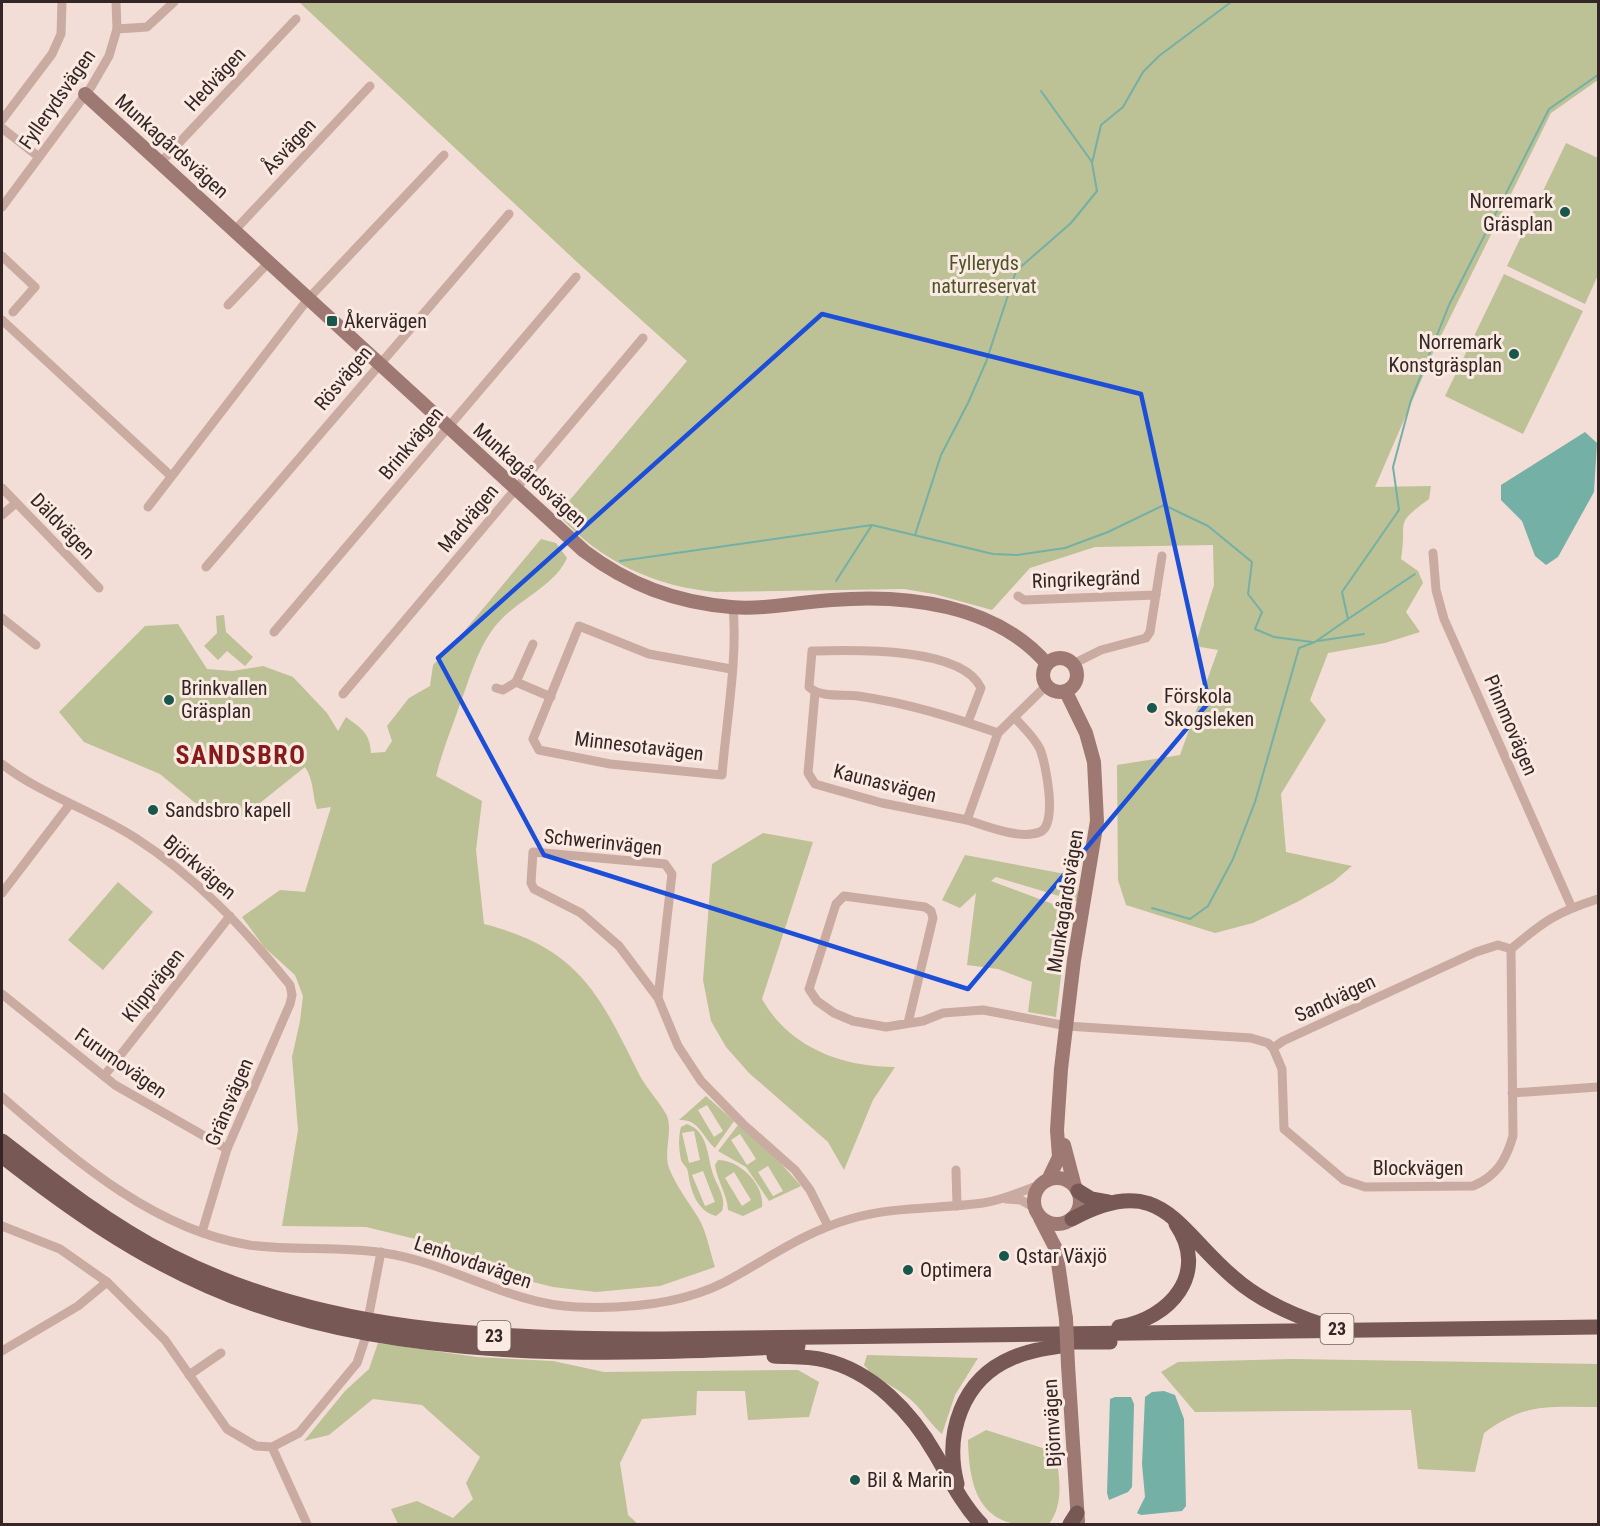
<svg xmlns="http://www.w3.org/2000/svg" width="1600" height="1526" font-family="'Roboto Condensed',sans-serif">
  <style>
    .green { fill: #bcc196; fill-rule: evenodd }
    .water { fill: #74b0a5 }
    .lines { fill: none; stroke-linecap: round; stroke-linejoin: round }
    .stream { stroke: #74b0a5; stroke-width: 2 }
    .street { stroke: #caaba2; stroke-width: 9 }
    .secondary { stroke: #9e7973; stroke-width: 14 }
    .primary { stroke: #775855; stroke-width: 15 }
    .secondary-bridge { stroke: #9e7973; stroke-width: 14 }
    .marked { fill: none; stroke: #1d4ed8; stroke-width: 4.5; stroke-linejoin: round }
    .poi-dot { fill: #19574d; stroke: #faeae2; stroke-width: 2 }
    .labels { text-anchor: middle; stroke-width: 6; stroke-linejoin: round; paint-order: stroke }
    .shield { fill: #faeae2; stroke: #6f615e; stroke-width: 1.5 }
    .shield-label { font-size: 18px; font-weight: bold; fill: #342625 }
    .street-label { font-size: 20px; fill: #342625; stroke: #faeae2 }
    .poi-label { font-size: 20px; fill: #342625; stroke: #faeae2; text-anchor: start }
    .park-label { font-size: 20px; fill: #4d5327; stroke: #faeae2 }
    .district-label { font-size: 26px; font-weight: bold; letter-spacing: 1.5px; fill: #871b1a; stroke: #faeae2 }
  </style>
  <rect width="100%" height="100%" fill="#f2ded6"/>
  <g class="green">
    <path d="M299 2H1598V80L1551 113 1436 346 1375 487 1431 486 1429 499C1392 526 1408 519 1401 559L1418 571 1423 583 1406 612 1420 632 1385 643 1328 653 1310 700 1326 720 1281 794 1286 852 1352 866 1333 882 1297 902 1253 923 1215 933 1126 905 1118 880 1117 765 1180 755 1218 650 1195 646 1214 585 1213 545 1095 547 1030 568 992 610 934 594 904 589 716 592C655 587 598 560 558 514L687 361 578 263Z"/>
    <polygon points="1566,143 1598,158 1598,275 1585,304 1507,266"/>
    <polygon points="1504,274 1583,311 1523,434 1445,396"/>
    <path d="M541 539 556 543 567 558C555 586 517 600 497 624 477 648 470 678 459 707 451 730 442 752 436 776L482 801 476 850 484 924C580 949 599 994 640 1076 647 1089 659 1101 666 1114 674 1129 663 1151 669 1168 677 1188 689 1202 699 1219 707 1233 710 1252 715 1267L660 1286 596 1292 553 1287 505 1275 432 1243 366 1227 282 1226 298 1130 292 1057 300 1021 303 996 295 975 264 947 242 917 280 890 305 892 331 807 317 809C312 794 314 780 305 767L245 815 219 818 194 802 160 774 84 742 59 712 145 626 178 624 207 669 232 671 263 666 293 677 327 713 338 731 346 717C361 728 370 733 371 753L385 752 392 741 387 726 409 698 430 686 433 665 451 647Z"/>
    <polygon points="224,615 226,632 253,657 245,666 227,651 218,660 204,646 217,633 216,616"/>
    <path d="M763 833 813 842 762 999C789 1047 841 1067 895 1067L873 1100 844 1170 828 1142 749 1073 726 1047 711 1021 703 980 712 864Z"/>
    <polygon points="965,855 1076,876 1079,902 996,877 991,881 1069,910 1056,1017 1028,1012 1032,982 998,969 967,965 976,893 960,908 942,900"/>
    <polygon points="118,882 153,912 103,970 68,940"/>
    <path d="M706 1096 734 1121 715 1148C701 1136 700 1119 679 1120ZM707 1105 723 1131 714 1137 698 1110Z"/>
    <path d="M687 1124C708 1132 707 1154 712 1171 716 1185 727 1197 722 1211L716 1216C696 1211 690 1188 688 1172 687 1166 683 1165 681 1160 679 1150 678 1137 681 1127ZM694 1131 700 1160 689 1163 682 1133ZM703 1171 715 1202 705 1206 692 1175Z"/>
    <path d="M738 1125 777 1159 801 1186 769 1201 746 1167 718 1151ZM740 1134 756 1159 747 1165 731 1140ZM768 1166 783 1191 773 1196 758 1172Z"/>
    <path d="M718 1160C740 1160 765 1185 762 1207L743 1216 728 1210C727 1193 717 1181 715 1165ZM734 1172 751 1200 742 1206 725 1178Z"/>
    <polygon points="378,1343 477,1357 553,1361 604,1372 798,1370 819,1382 809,1417 748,1420 745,1391 697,1391 696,1415 642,1419 620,1463 628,1515 638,1524 398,1524 391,1509 417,1501 453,1518 473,1499 466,1483 480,1457 422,1405 373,1399 329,1435 304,1441 345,1391 369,1369"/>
    <path d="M867 1355 978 1358 955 1395 942 1434C929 1423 922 1409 910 1399 895 1386 876 1380 864 1365Z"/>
    <path d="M1293 1359 1598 1364V1407C1549 1407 1526 1402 1484 1433L1475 1472 1418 1469 1411 1410 1195 1412 1161 1372 1178 1362Z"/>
    <path d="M986 1430 1055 1452C1060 1477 1064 1504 1049 1524 1038 1525 1026 1526 1016 1524 974 1517 969 1475 968 1440Z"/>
  </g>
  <g class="water">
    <polygon points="1585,432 1597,443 1594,492 1558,557 1546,565 1535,556 1522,521 1501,500 1501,485"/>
    <polygon points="1164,1391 1175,1395 1184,1419 1186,1506 1182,1511 1141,1515 1137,1513 1145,1497 1142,1464 1145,1397 1152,1392"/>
    <polygon points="1115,1397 1131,1397 1134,1404 1132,1487 1128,1492 1109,1500 1107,1493 1110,1399"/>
  </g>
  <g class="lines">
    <g class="stream">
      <polyline points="1041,91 1092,162"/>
      <polyline points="915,535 941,455 968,403 986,362 1016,271 1071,223 1097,191 1092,163 1101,125 1123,107 1143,72 1159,56 1231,2"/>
      <polyline points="620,561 872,525 993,554 1017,555 1065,548 1108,532 1164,505 1208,526 1252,562 1248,594 1262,612 1255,629 1274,637 1312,642"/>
      <polyline points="836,581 872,525"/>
      <polyline points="1348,619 1415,574"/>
      <polyline points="1318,641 1364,634"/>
      <polyline points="1152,908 1190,919 1208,906 1233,859 1255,802 1299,648 1315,642 1348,619 1342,592 1399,510 1393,467 1411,400 1449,305 1549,109 1598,75"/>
    </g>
    <g class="street">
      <polyline points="117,29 147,27 174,2"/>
      <polyline points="2,120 52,54 61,34 62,2"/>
      <polyline points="2,128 39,157"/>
      <polyline points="160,163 296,19"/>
      <polyline points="2,207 91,87 109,56 117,29 116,2"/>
      <polyline points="235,230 370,86"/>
      <polyline points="2,256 35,287 13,312"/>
      <polyline points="228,305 269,262"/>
      <polyline points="2,320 171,476"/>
      <polyline points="2,488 99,588"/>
      <polyline points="148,507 308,299 444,155"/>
      <polyline points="2,515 16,503"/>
      <polyline points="1433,553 1436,590 1444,619 1572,908"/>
      <polyline points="206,567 509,214"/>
      <polyline points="1018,596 1024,600 1156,595"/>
      <polyline points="2,618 36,645"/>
      <polyline points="274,632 576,277"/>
      <polyline points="1073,664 1101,650 1146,638 1150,632 1162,556"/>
      <path d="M731 669 649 654 579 626 533 739 539 750 610 764 722 775C726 723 738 658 733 607"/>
      <polyline points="516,682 533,644"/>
      <polyline points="496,688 503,690 516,682 551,697"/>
      <polyline points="815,693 808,773 815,784 882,803 967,820 998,733 1047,685"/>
      <polyline points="343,694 643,338"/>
      <path d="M968 722 981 688C962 646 851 650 812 651L809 687C821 698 842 694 858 696 907 703 952 717 998 733"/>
      <path d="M2 764C42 795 92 810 134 837 195 876 245 929 290 985L292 995 290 1004 227 1149 202 1232"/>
      <path d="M967 820C987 826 1020 840 1040 832 1058 825 1046 764 1040 749 1034 737 1023 727 1014 717"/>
      <polyline points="2,893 70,804"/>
      <polyline points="2,994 115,1085 227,1149"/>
      <polyline points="658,998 672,874 665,864 533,852 531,883 534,889 581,913 619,946 658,998 678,1046 701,1081 743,1124 795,1170 810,1190 828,1226"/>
      <path d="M908 1023 933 918 931 911 925 907 844 896 836 904 809 989 817 1001 834 1013 853 1021 886 1027 923 1021 943 1013 983 1010 1067 1026 1251 1038 1268 1043 1273 1048 1283 1041 1476 952 1498 945 1511 949C1544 921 1557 912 1598 899"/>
      <path d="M1273 1048 1282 1069 1284 1129 1344 1180 1365 1187 1473 1186C1497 1176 1506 1160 1513 1136L1511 949"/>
      <polyline points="104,1076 230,916"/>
      <polyline points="1512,1093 1598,1087"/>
      <path d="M2 1097C74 1159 152 1229 249 1245 294 1251 339 1246 384 1253 451 1263 508 1304 577 1307 627 1309 680 1305 725 1282 766 1260 804 1232 850 1219 894 1206 939 1209 983 1203 1004 1200 1022 1191 1042 1184"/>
      <polyline points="956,1170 957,1206"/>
      <polyline points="1006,1199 1021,1200 1035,1208"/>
      <polyline points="2,1226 60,1249 107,1282 165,1340 227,1429 256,1446 272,1447 299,1433 357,1363 365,1339"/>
      <polyline points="369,1314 381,1252"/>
      <polyline points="2,1351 78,1306 107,1282"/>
      <polyline points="189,1375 221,1353"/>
      <polyline points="272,1447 307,1524"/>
    </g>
    <g class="secondary">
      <path d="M85 94 584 551C629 585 675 602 731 607 764 610 799 602 832 600 905 594 996 604 1047 664"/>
      <circle cx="1060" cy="675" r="17"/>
      <polyline points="1064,1145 1075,1187"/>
      <circle cx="1057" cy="1201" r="23"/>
      <polyline points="1048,1180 1059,1157 1057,1130 1061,1069 1074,960 1097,821 1094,762 1086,733 1066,692"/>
      <polyline points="1040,1218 1056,1249 1066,1319"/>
      <polyline points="1068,1365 1078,1522"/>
    </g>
    <g class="primary">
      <path d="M2 1141C56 1183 110 1225 171 1256 325 1334 495 1339 664 1339L1598 1327"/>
      <path d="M2 1156C66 1206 132 1253 208 1286 383 1364 609 1356 798 1346"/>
      <polyline points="1078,1191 1091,1199 1108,1202"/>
      <path d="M1072 1219C1161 1171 1175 1227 1233 1277 1260 1301 1292 1315 1326 1326"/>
      <path d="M1119 1327C1170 1319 1210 1273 1176 1224"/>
      <polyline points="1056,1342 1110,1342"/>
      <path d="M774 1356C791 1357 808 1356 824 1360 873 1371 912 1413 936 1455 950 1479 962 1504 981 1524"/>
      <path d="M957 1484C944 1434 962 1379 1012 1358 1030 1350 1048 1348 1067 1345"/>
      <polyline points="1070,1524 1077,1513"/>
    </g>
    <polyline class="secondary-bridge" points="1066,1319 1068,1365"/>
  </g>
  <path class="marked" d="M822 314 1141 394 1209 702 968 989 544 855 438 658Z"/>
  <g class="poi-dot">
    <circle cx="1565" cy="212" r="6"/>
    <rect x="326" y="315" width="12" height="12" rx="3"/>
    <circle cx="1514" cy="354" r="6"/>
    <circle cx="169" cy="700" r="6"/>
    <circle cx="1152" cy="708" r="6"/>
    <circle cx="153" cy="810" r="6"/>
    <circle cx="1004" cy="1256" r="6"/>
    <circle cx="908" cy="1270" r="6"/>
    <circle cx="855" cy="1480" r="6"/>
  </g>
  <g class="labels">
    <g class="shield">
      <rect x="1320.5" y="1314" width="33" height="30" rx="4.5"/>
      <rect x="477.5" y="1321" width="33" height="30" rx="4.5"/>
    </g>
    <g class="shield-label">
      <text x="1337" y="1335">23</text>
      <text x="494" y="1342">23</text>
    </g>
    <g class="street-label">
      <text transform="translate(215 79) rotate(-47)" y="7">Hedvägen</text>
      <text transform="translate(57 99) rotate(-55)" y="7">Fyllerydsvägen</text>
      <text transform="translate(172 146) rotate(42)" y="7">Munkagårdsvägen</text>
      <text transform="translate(289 146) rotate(-47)" y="7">Åsvägen</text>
      <text transform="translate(343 378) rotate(-50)" y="7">Rösvägen</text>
      <text transform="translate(411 443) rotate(-50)" y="7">Brinkvägen</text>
      <text transform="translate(530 475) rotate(42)" y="7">Munkagårdsvägen</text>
      <text transform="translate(468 518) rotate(-50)" y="7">Madvägen</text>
      <text transform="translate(63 526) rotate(46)" y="7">Däldvägen</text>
      <text transform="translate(1086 579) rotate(-2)" y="7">Ringrikegränd</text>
      <text transform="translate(1511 725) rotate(67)" y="7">Pinnmovägen</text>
      <text transform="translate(639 746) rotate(7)" y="7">Minnesotavägen</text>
      <text transform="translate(885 783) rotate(14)" y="7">Kaunasvägen</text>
      <text transform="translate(603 842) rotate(6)" y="7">Schwerinvägen</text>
      <text transform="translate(200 867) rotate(40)" y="7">Björkvägen</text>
      <text transform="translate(1065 901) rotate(-81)" y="7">Munkagårdsvägen</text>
      <text transform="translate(153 985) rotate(-52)" y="7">Klippvägen</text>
      <text transform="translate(1335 998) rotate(-25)" y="7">Sandvägen</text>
      <text transform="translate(121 1063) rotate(35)" y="7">Furumovägen</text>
      <text transform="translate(229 1102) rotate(-67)" y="7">Gränsvägen</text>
      <text x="1418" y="1175">Blockvägen</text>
      <text transform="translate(473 1262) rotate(19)" y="7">Lenhovdavägen</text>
      <text transform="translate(1052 1423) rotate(-93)" y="7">Björnvägen</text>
    </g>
    <g class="poi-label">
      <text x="1553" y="208" text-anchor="end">Norremark<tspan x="1553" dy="23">Gräsplan</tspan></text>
      <text x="344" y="328">Åkervägen</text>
      <text x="1502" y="349" text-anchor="end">Norremark<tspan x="1502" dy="23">Konstgräsplan</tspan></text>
      <text x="181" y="695">Brinkvallen<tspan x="181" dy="23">Gräsplan</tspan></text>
      <text x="1164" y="703">Förskola<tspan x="1164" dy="23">Skogsleken</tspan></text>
      <text x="165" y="817">Sandsbro kapell</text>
      <text x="1016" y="1263">Qstar Växjö</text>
      <text x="920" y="1277">Optimera</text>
      <text x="867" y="1487">Bil &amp; Marin</text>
    </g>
    <g class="park-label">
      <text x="984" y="270">Fylleryds<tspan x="984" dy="23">naturreservat</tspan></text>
    </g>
    <g class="district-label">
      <text x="241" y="764">SANDSBRO</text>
    </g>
  </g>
  <rect width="1600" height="1526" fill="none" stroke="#342625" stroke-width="6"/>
</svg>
